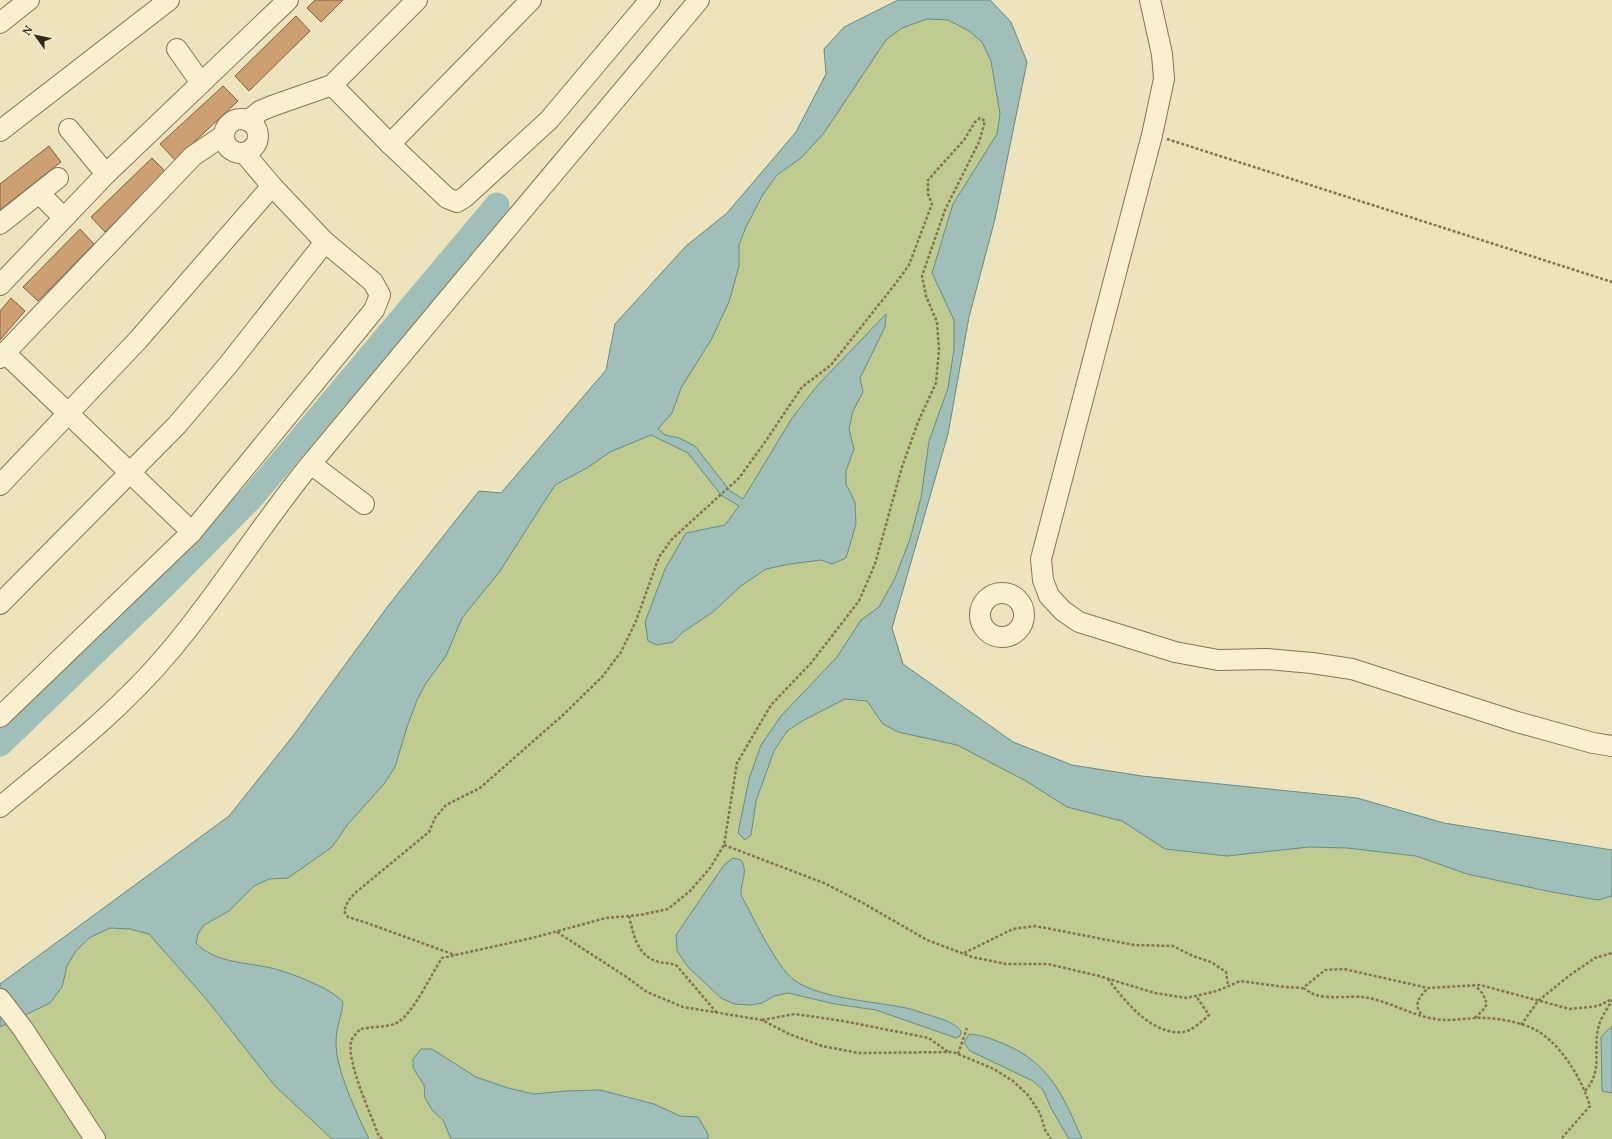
<svg xmlns="http://www.w3.org/2000/svg" width="1612" height="1139" font-family="'Noto Serif',serif">
  <style>
    .green { fill: #bfcb91 }
    .water { fill: #a1bfb9; stroke: #688c87 }
    .lines { fill: none; stroke-linecap: round; stroke-linejoin: round }
    .river { stroke: #a1bfb9; stroke-width: 25 }
    .building { fill: #cca072; stroke: #84603c }
    .minor-casing { stroke: #857456; stroke-width: 22 }
    .path { stroke: #857456; stroke-width: 2.5; stroke-dasharray: 3 2; stroke-linecap: butt }
    .minor { stroke: #f9f0d0; stroke-width: 20 }
  </style>
  <rect width="100%" height="100%" fill="#ede4bd"/>
  <polygon class="green" points="898,0 990,0 1011,22 1027,62 995,219 969,317 948,434 892,628 903,664 1013,742 1072,765 1142,776 1357,798 1444,823 1612,850 1612,1139 0,1139 0,984 229,816 293,736 388,606 479,491 501,493 606,370 615,324 686,246 727,213 796,132 826,74 824,49 844,27"/>
  <g class="water">
    <path d="M898 0H990L1011 22 1027 62 995 219 969 317 948 434 892 628 903 664 1013 742 1072 765 1142 776 1357 798 1444 823 1612 850V896L1598 900 1552 892 1467 874 1416 856 1347 848 1309 847 1227 856 1165 849 1122 821 1067 807 1026 781 957 745 898 732 883 724 867 701 845 699 804 720 787 731 774 751 756 801 751 835 745 840 738 833 749 779 761 745 781 716 837 657 861 620 879 607 895 578 910 539 921 498 929 441 948 388 954 349V320L932 273 953 204 997 134 1000 114 991 61 982 42 969 31 948 20 927 19 902 28 886 40 824 133 801 158 777 175 762 196 746 227 739 245V266L729 302 711 340 681 388 672 413 658 429 665 435 679 438 695 446 730 491 743 499 792 418 817 386 886 314 885 327 860 378 863 392 853 411 849 429 854 449 846 471V484L855 502 856 524 846 558 832 564 821 560 790 564 766 569 741 586 713 612 683 632 673 642 657 645 648 641 645 622 665 569 686 533 725 525 739 506 721 495 688 453 651 435 610 452 587 468 555 485 500 571 462 618 446 656 426 683 417 700 407 727 395 767 384 784 348 824 332 847 288 878 269 879 254 886 229 911 204 925 198 934 196 943C215 963 245 962 271 968 289 972 331 988 343 1002 342 1015 336 1028 336 1041 335 1068 357 1114 369 1139H332L275 1086 207 1000 149 934 130 929 110 928 89 938 76 951 67 966 62 987 50 1003 0 1027V984L229 816 293 736 388 606 479 491 501 493 606 370 615 324 686 246 727 213 796 132 826 74 824 49 844 27Z"/>
    <path d="M733 858 741 860C749 871 740 883 741 895 752 915 777 968 794 980 821 999 873 1001 906 1008 913 1009 921 1013 929 1015 940 1019 953 1021 961 1031L960 1036 956 1038 876 1010 835 1004 788 993 774 996 762 1003 751 1005 734 1004 721 998 688 967 677 951 676 935 724 865Z"/>
    <polygon points="1612,1026 1612,1093 1602,1091 1601,1037"/>
    <path d="M969 1034C982 1035 992 1039 1004 1044 1049 1062 1064 1097 1082 1139H1069L1051 1108 1043 1090 1033 1081 970 1051 964 1043Z"/>
    <polygon points="421,1049 432,1049 476,1077 508,1088 534,1094 566,1091 600,1090 654,1104 680,1116 698,1117 708,1134 708,1139 451,1139 443,1120 432,1110 425,1098 424,1085 413,1068 413,1059"/>
  </g>
  <g class="lines">
    <polyline class="river" points="0,744 167,583 252,497 497,205"/>
  </g>
  <g class="building">
    <polygon points="315,0 343,0 321,22 307,8"/>
    <polygon points="296,16 310,31 249,91 235,76"/>
    <polygon points="223,86 238,101 175,160 160,144"/>
    <polygon points="49,146 61,162 0,210 0,184"/>
    <polygon points="152,158 166,172 105,232 91,217"/>
    <polygon points="80,229 94,244 38,301 23,287"/>
    <polygon points="11,298 25,311 0,340 0,311"/>
  </g>
  <g class="lines">
    <g class="minor-casing">
      <g id="minor">
        <polyline points="1150,0 1162,54 1164,79 1152,135 1041,559 1043,580 1049,596 1063,611 1079,622 1175,652 1218,660 1267,659 1312,663 1352,669 1517,722 1593,743 1612,746"/>
        <polyline points="0,23 29,0"/>
        <polyline points="177,49 201,83"/>
        <polyline points="332,85 390,144 447,198 457,202 465,197 549,120 650,0"/>
        <circle cx="241" cy="136" r="17"/>
        <polyline points="248,121 260,111 272,106 332,85 417,0"/>
        <polyline points="69,129 106,174"/>
        <polyline points="0,131 169,0"/>
        <polyline points="390,144 531,0"/>
        <polyline points="39,193 64,218"/>
        <polyline points="0,224 58,178"/>
        <polyline points="0,285 106,174 288,0"/>
        <polyline points="5,353 192,532"/>
        <polyline points="0,358 193,156 224,135"/>
        <polyline points="311,464 364,504"/>
        <polyline points="0,485 138,340 272,186"/>
        <circle cx="1002" cy="615" r="22"/>
        <polyline points="0,604 177,425 228,365 325,242"/>
        <polyline points="0,717 192,532 374,310 380,295 373,282 325,242 272,186 244,153"/>
        <path d="M0 807C59 758 121 710 170 651 220 592 260 526 309 466 438 310 569 155 699 0"/>
        <polyline points="0,999 23,1029 95,1139"/>
      </g>
    </g>
    <g class="path">
      <polyline points="1167,139 1612,282"/>
      <polyline points="724,845 824,883 863,903 927,940 972,957 1006,964 1048,964 1099,976 1155,993 1187,998 1217,991 1240,981 1285,987 1303,988 1325,970 1344,969 1428,988 1480,985 1570,1009 1598,1006 1612,999"/>
      <path d="M629 916C633 933 637 955 656 961 663 964 669 962 677 966L717 1013"/>
      <polyline points="557,932 625,976 647,992 683,1007 762,1020 789,1034 822,1046 859,1053 953,1052 994,1069 1013,1081 1028,1095 1040,1113 1045,1130 1051,1139"/>
      <polyline points="964,953 1013,929 1035,926 1134,945 1173,946 1193,956 1211,962 1226,972 1228,986"/>
      <path d="M1108 979C1125 1001 1151 1035 1183 1032 1192 1031 1202 1021 1209 1015L1196 996"/>
      <path d="M1303 988C1307 990 1312 994 1316 995 1328 999 1349 996 1362 997 1387 1000 1410 1015 1435 1019 1453 1022 1469 1017 1486 1018 1501 1019 1520 1022 1534 1029 1560 1042 1582 1079 1590 1106L1561 1139"/>
      <path d="M1421 1014C1413 1004 1420 996 1428 988"/>
      <polyline points="1475,1018 1483,1010 1487,1004 1483,994 1476,986"/>
      <polyline points="762,1020 795,1014 843,1021 929,1038 948,1052"/>
      <polyline points="1521,1025 1538,1001 1570,975 1595,958 1612,953"/>
      <polyline points="958,1054 967,1028"/>
      <path d="M1585 1091C1604 1070 1592 1049 1599 1025 1601 1017 1608 1008 1612 1000"/>
      <path d="M382 1139 378 1134C370 1112 347 1063 351 1042 352 1037 358 1032 360 1029 370 1027 386 1027 394 1024 412 1018 431 974 442 958L532 938 606 918 640 915 668 909 690 891 710 868 724 845 737 763 771 705 811 663 859 601 875 564 902 467 918 422 936 383 939 350 937 322 926 296 922 276 945 210 979 142 985 121 980 118 975 122 964 140 928 180V194L932 204 909 265 896 283 831 365 802 387 763 445 739 478 672 539 659 557 636 621 621 652 602 677 563 715 480 788 446 805 435 818 429 832 355 893 348 901 344 911 348 917 367 923 455 955"/>
    </g>
    <use href="#minor" class="minor"/>
  </g>
  <g transform="translate(36 36) rotate(303)" stroke="#f5edcc" stroke-width="3" paint-order="stroke">
  <path d="M0-3L7 15L0 10L-7 15Z" fill="#342a1b"/>
  <text y="-6" font-size="11" font-weight="bold" text-anchor="middle" fill="#342a1b">N</text>
  </g>
</svg>
